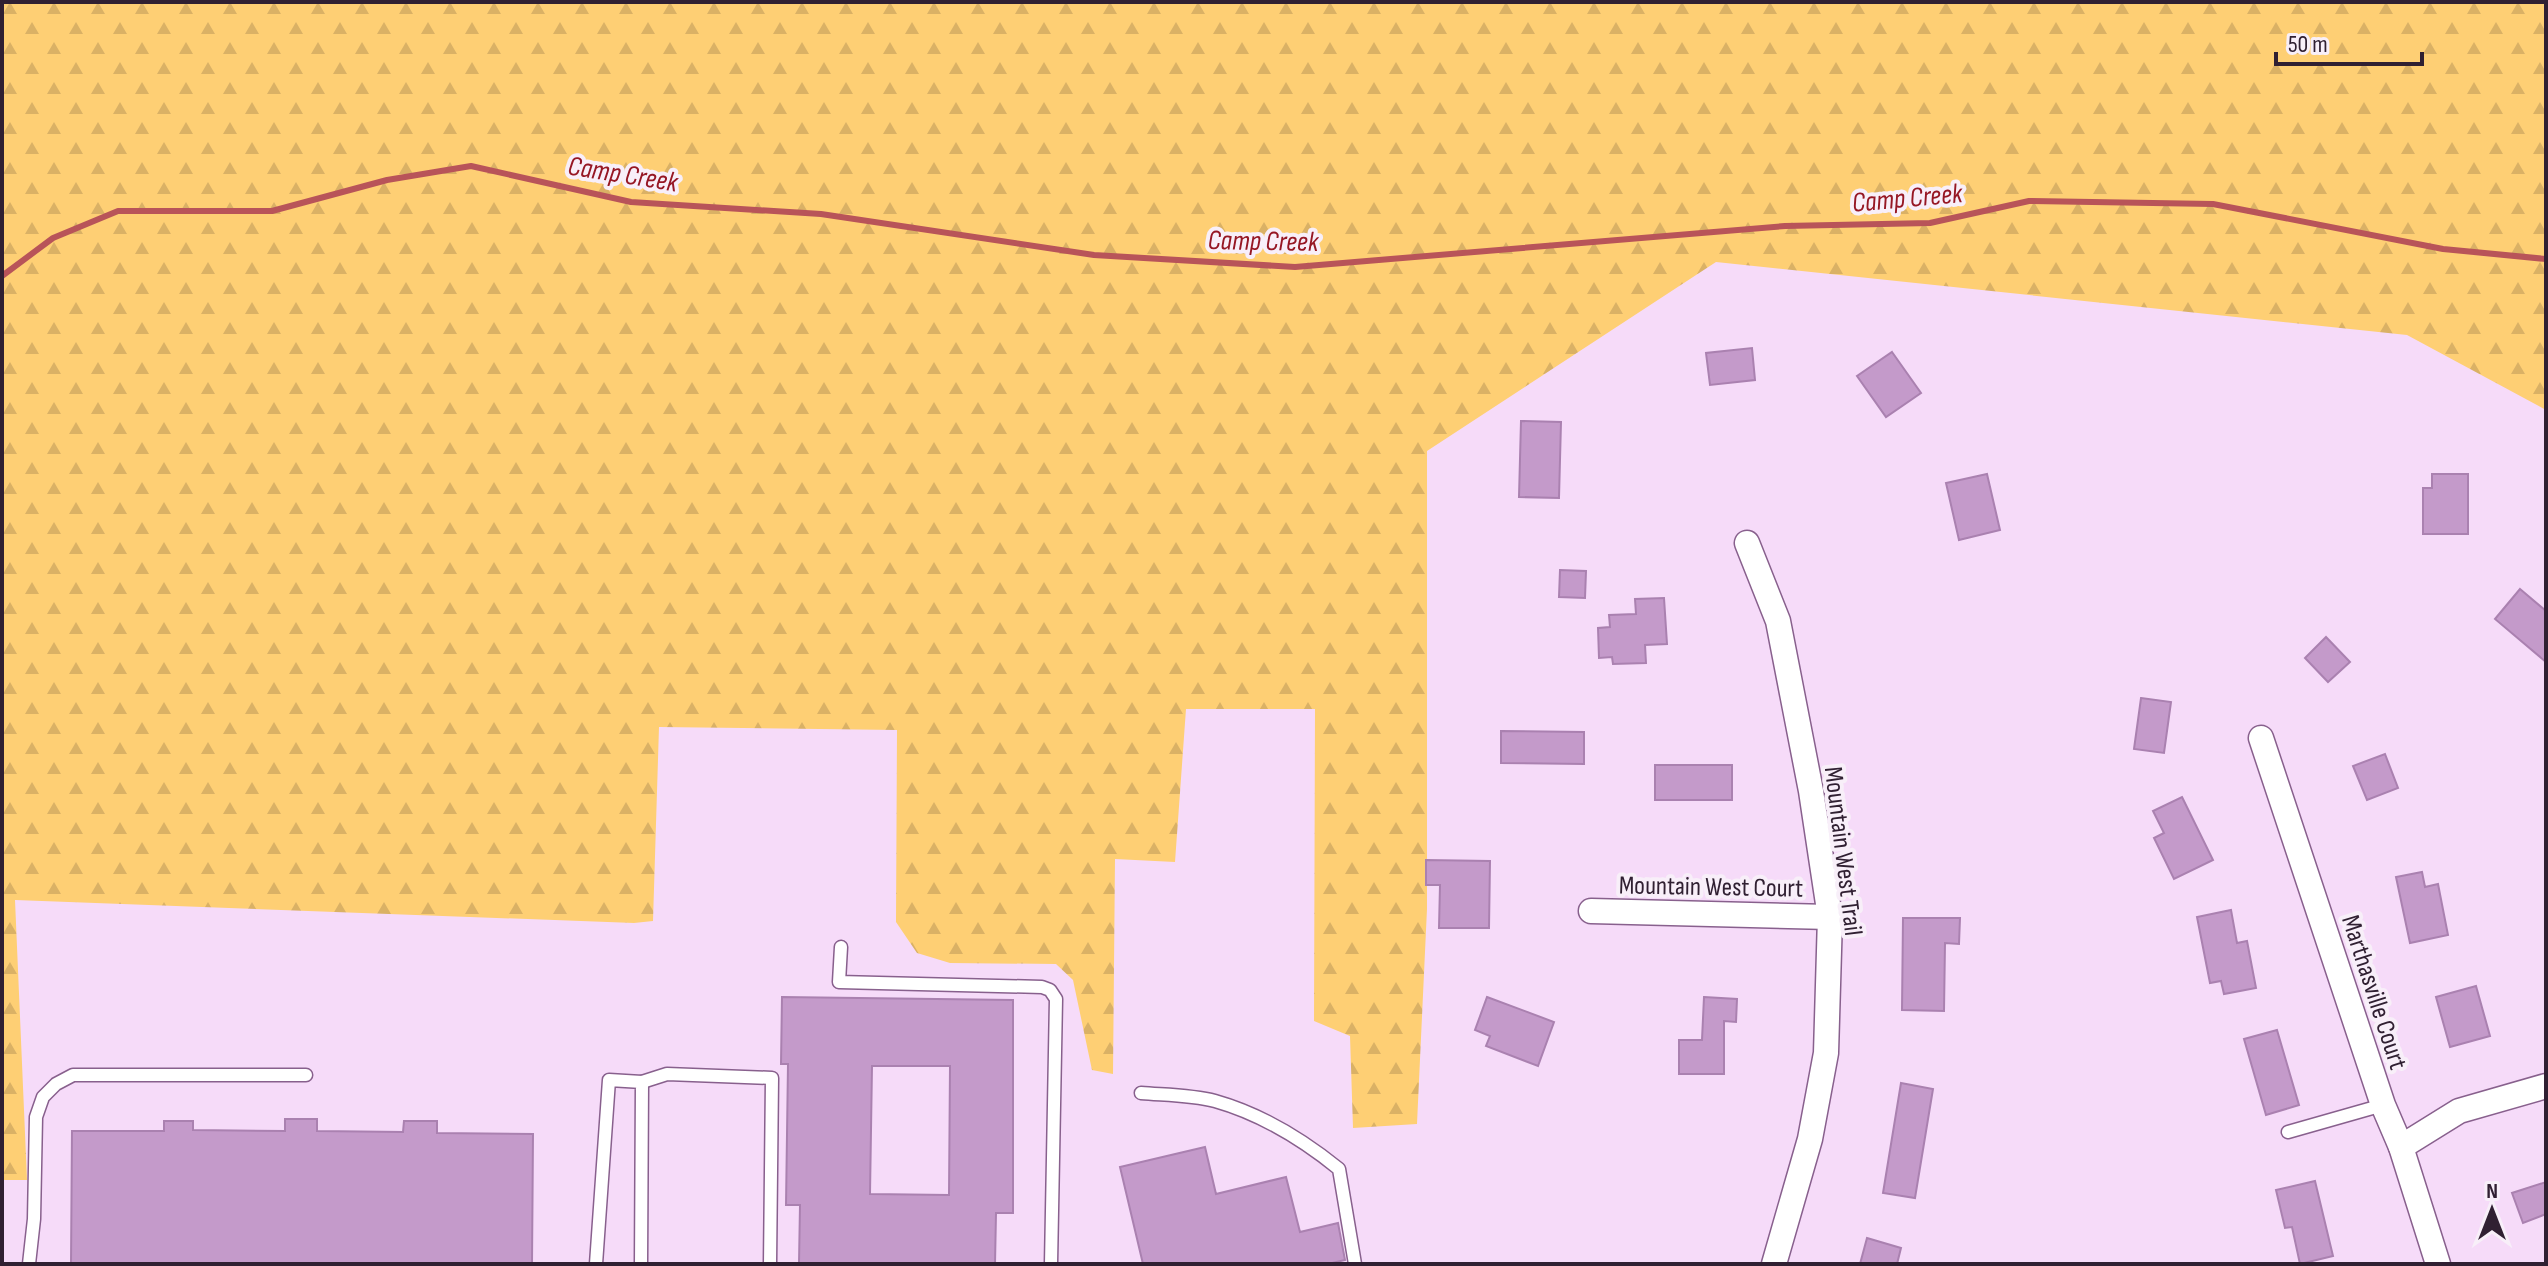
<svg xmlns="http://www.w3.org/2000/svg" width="2548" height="1266" font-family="'Sofia Sans Condensed',sans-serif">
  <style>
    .forest { fill: url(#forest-firs) }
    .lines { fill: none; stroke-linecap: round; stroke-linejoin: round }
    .stream { stroke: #b85459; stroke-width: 6 }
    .building { fill: #c49aca; stroke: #aa81b0; stroke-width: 2; fill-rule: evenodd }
    .service-casing { stroke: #88608d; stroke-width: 15 }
    .minor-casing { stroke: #88608d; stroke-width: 27 }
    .service { stroke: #fff; stroke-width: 12 }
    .minor { stroke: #fff; stroke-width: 24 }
    .labels { text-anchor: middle; stroke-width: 8; stroke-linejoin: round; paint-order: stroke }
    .street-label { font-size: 26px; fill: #302032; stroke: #f8eff9 }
    .water-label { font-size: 28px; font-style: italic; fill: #961724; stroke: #f8eff9 }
  </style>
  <defs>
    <pattern id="forest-firs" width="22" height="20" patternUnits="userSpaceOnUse" patternTransform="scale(2)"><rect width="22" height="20" fill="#fecf74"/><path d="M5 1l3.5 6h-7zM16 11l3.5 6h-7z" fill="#dab165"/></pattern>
  </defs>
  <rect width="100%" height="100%" fill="#f6dbf9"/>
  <polygon class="forest" points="2,2 2546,2 2546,410 2407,335 1716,262 1427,451 1427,909 1417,1124 1353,1128 1350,1036 1314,1021 1315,709 1186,709 1175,862 1115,859 1113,1074 1092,1070 1073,980 1056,964 950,963 917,953 896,922 897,730 659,727 653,921 634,923 15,900 27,1180 2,1180"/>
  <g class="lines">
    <polyline class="stream" points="2,276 53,238 118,211 272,211 387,180 471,166 631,202 821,214 1094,255 1295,267 1785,226 1930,223 2029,201 2213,204 2443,249 2546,259"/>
  </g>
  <g class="building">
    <polygon points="1752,348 1755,380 1710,385 1706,353"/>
    <polygon points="1892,352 1921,393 1886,417 1857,376"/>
    <polygon points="1521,421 1561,422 1559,498 1519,497"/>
    <polygon points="1987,474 2000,530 1959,540 1946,483"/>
    <polygon points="2432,474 2468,474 2468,534 2423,534 2423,488 2432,488"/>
    <polygon points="1560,570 1586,571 1585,598 1559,597"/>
    <polygon points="2520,589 2546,611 2546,662 2495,619"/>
    <polygon points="1664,598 1667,644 1645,645 1646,663 1613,664 1612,657 1599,658 1598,628 1610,627 1609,615 1636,614 1635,599"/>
    <polygon points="2326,637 2350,662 2328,682 2305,658"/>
    <polygon points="2141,698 2171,702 2164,753 2134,749"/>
    <polygon points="1501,731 1584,732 1584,764 1501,763"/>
    <polygon points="2385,754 2398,788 2367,800 2353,766"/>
    <rect x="1655" y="765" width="77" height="35"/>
    <polygon points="2182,797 2213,860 2174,879 2154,838 2164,833 2153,811"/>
    <polygon points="1426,860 1490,861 1489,928 1439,928 1440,885 1426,885"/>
    <polygon points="2422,872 2425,887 2438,884 2448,935 2410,943 2396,877"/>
    <polygon points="2231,910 2237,943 2247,941 2256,988 2224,994 2221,981 2210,983 2197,917"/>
    <polygon points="1903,918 1960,918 1959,944 1945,943 1944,1011 1902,1010"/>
    <polygon points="2476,986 2490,1036 2450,1047 2436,997"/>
    <path d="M782 997 1013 1000V1213H996L995 1264H799L800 1205H786L788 1064H781ZM872 1066H950L949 1195 870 1194Z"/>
    <polygon points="1487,997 1554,1022 1538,1066 1486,1046 1490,1036 1475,1030"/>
    <polygon points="1704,997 1737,999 1736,1022 1724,1021 1724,1074 1679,1074 1679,1040 1702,1040"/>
    <polygon points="2277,1030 2299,1105 2266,1115 2244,1039"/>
    <polygon points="1901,1083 1933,1089 1915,1198 1883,1193"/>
    <polygon points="285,1119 317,1119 317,1131 403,1132 404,1121 437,1121 437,1133 533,1134 532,1264 71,1264 72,1131 164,1131 164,1121 193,1121 193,1130 285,1131"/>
    <polygon points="1205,1147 1216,1194 1286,1177 1300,1232 1338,1223 1345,1260 1328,1264 1143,1264 1120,1167"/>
    <polygon points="2315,1181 2333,1256 2300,1264 2292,1227 2285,1228 2276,1190"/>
    <polygon points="2546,1182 2546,1214 2523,1223 2512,1193"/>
    <polygon points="1867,1238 1901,1248 1897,1264 1860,1264"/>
  </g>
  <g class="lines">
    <g class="service-casing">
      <g id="service">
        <polyline points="841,947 839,982 1042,987 1050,990 1056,999 1051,1264"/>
        <polyline points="642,1082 667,1074 772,1078 770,1264"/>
        <path d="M1141 1093C1165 1095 1192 1095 1215 1101 1261 1114 1302 1139 1339 1169L1355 1264"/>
        <polyline points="2288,1132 2383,1105"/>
        <polyline points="29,1264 34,1219 36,1117 43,1097 56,1084 73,1075 306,1075"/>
        <polyline points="596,1264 609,1080 642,1082 641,1264"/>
      </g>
    </g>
    <g class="minor-casing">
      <g id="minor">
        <polyline points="1747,543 1778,621 1811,791 1830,917 1826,1053 1810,1139 1774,1264"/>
        <polyline points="2261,738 2383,1105 2401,1147 2438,1264"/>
        <polyline points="1591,911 1830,917"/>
        <polyline points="2401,1147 2459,1111 2546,1086"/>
      </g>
    </g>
    <use href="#service" class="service"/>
    <use href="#minor" class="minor"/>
  </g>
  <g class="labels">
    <g class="street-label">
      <text transform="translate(1844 851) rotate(83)" y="9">Mountain West Trail</text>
      <text transform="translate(1711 886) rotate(1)" y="9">Mountain West Court</text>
      <text transform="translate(2375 992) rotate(72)" y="9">Marthasville Court</text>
    </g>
    <g class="water-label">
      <text transform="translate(623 173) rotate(9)" y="10">Camp Creek</text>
      <text transform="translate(1907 197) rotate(-5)" y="10">Camp Creek</text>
      <text transform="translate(1263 240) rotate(1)" y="10">Camp Creek</text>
    </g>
  </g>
  <rect width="2548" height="1266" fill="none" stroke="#302032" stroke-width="8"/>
  <g transform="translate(2492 1210)" stroke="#f8eff9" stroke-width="6" paint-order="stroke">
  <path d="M0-6L14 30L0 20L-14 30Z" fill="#302032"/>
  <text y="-12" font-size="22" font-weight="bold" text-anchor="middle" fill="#302032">N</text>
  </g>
  <path d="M2276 52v12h146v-12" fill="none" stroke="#302032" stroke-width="4"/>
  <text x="2288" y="52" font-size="24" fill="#302032" stroke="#f8eff9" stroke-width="6" paint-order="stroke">50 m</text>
</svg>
